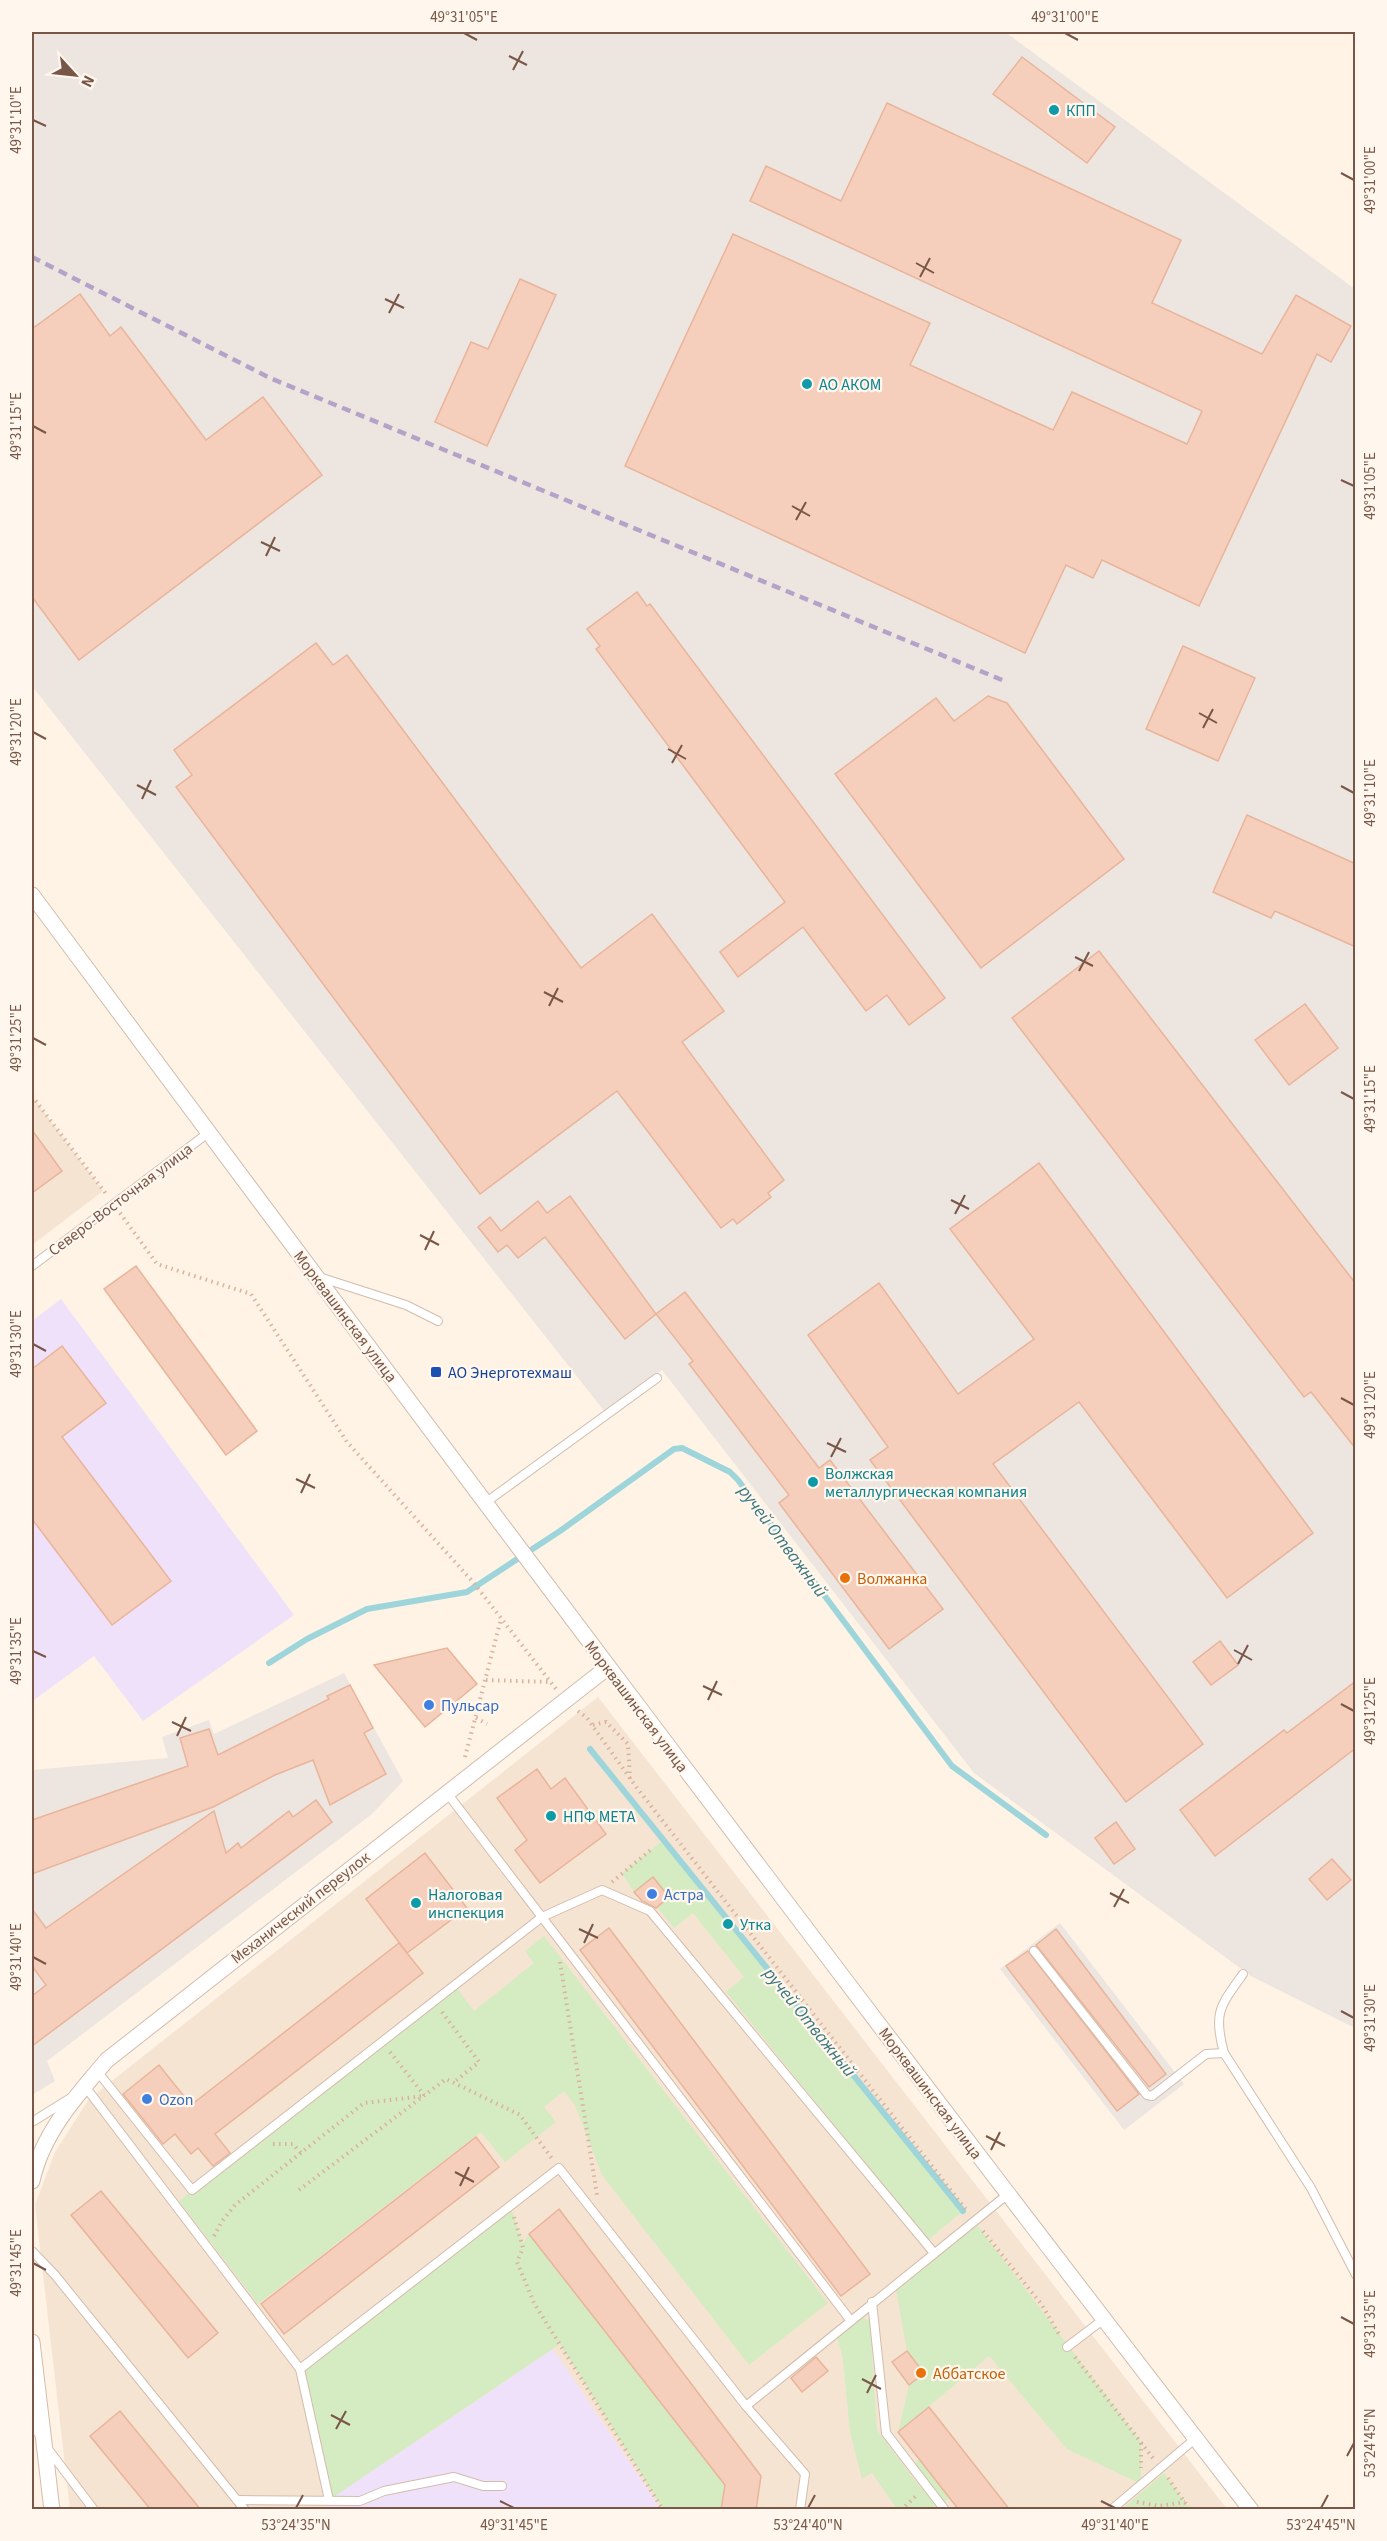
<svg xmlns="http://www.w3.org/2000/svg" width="1387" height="2541" font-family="'Source Sans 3',sans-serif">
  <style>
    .residential { fill: #f6e4d3 }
    .industrial { fill: #ede5df }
    .education { fill: #f0e1fa }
    .green { fill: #d5ecc2 }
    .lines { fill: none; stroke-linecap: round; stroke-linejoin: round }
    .stream { stroke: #9dd5db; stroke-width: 6 }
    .building { fill: #f5cfbb; stroke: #e9b49a; stroke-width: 1.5 }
    .lane-casing { stroke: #d2bcad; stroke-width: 10 }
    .street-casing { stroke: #d2bcad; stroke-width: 17 }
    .path { stroke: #dab29d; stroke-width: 4; stroke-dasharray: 1.5 4.5; stroke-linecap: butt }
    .lane { stroke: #fff; stroke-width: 8 }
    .street { stroke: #fff; stroke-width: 15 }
    .rail { stroke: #b5a2c8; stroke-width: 4.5; stroke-dasharray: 9 6; stroke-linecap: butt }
    .ticks { fill: none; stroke: #785748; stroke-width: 2 }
    .culture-dot { fill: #0f9aa8; stroke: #fff7ed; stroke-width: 2 }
    .transit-dot { fill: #1a4fb4; stroke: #fff7ed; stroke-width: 2 }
    .food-dot { fill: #e8710a; stroke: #fff7ed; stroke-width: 2 }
    .shop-dot { fill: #3f7fe0; stroke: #fff7ed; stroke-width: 2 }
    .labels { text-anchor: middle; stroke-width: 4.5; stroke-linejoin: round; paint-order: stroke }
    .culture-label { font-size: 16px; fill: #0d838f; stroke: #fff7ed; text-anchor: start }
    .street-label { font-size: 16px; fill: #785748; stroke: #fff7ed }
    .transit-label { font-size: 16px; fill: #164399; stroke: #fff7ed; text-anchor: start }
    .food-label { font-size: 16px; fill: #c56008; stroke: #fff7ed; text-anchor: start }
    .shop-label { font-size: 16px; fill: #366cbe; stroke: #fff7ed; text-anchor: start }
    .water-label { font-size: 18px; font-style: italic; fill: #3a777e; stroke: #fff7ed }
    .neatline { fill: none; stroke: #785748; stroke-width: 2 }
    .ticks-label { font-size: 15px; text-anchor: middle; fill: #785748 }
  </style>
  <rect width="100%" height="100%" fill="#fef3e5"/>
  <g class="residential">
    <polygon points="32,1096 103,1191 32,1245"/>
    <polygon points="598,1697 1227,2509 70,2509 35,2205 55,2152 89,2099"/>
  </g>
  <g class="industrial">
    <polygon points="32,32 1005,32 1355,289 1355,2028 1251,1976 974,1773 662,1370 605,1412 32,686"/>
    <polygon points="344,1673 403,1781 372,1814 47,2061 55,2081 32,2095 32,1770 168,1758 162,1737 209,1720 214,1734"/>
    <polygon points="1060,1923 1184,2084 1124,2130 1000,1969"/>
  </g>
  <g class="education">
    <polygon points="61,1299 294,1615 143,1721 94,1656 34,1700 32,1696 32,1321"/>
    <polygon points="553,2349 661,2509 325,2510 329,2500"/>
  </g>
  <g class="green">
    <polygon points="662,1841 963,2211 928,2240 726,1992 744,1977 693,1913 674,1928 657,1907 669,1897 653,1877 634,1892 622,1873"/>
    <polygon points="544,1936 828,2303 749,2365 602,2175 575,2105 564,2091 544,2107 556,2122 505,2162 481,2132 258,2304 179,2201 456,1987 474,2011 534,1963 525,1951"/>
    <polygon points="510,2205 523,2243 529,2234 725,2485 721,2509 663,2509 560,2344 329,2500 300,2369"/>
    <polygon points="975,2222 1141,2442 1141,2484 1067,2449 989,2356 898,2432 909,2385 924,2373 907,2351 895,2284"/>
    <polygon points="859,2316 870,2321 877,2430 919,2486 933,2499 935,2509 897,2509 872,2473 862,2479 850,2432 843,2360 837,2336"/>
    <polygon points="920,2459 950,2498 941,2504 911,2466"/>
    <polygon points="1164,2473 1190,2509 1122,2509"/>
  </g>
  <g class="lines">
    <g class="stream">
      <polyline points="269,1663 307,1639 367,1609 467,1592 560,1531 674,1449 682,1448 730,1472 738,1480 952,1766 1046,1835"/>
      <polyline points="590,1749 963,2211"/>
    </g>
  </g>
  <g class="building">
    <polygon points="1022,57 1115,127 1087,163 993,94"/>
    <polygon points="887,103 1181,240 1152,303 1262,354 1296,295 1351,326 1331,362 1317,354 1199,606 1102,560 1093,578 1066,565 1025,653 625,466 733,234 930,323 910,365 1053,430 1072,392 1187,444 1202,411 750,201 766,166 841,201"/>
    <polygon points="520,279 556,295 487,446 435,422 471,342 488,349"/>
    <polygon points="80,294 110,336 121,327 206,440 263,397 322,475 79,660 32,597 32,329"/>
    <polygon points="637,592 647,606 650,604 945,998 909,1025 887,995 866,1011 803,927 738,977 720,952 785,902 596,649 600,646 587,629"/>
    <polygon points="316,643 333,665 347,655 581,968 652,914 724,1011 682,1042 784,1180 768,1193 771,1197 737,1224 733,1219 721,1228 617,1091 480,1194 176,787 192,775 174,750"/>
    <polygon points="1183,646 1255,678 1218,761 1146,729"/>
    <polygon points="988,696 1007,703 1124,859 981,968 835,774 936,698 954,721"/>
    <polygon points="1247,815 1356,864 1356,947 1275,911 1271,918 1213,892"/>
    <polygon points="1099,951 1356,1284 1356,1449 1311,1392 1304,1397 1012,1018"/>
    <polygon points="1305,1004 1338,1048 1289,1085 1255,1040"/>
    <polygon points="32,1130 62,1171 32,1193"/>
    <polygon points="1039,1163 1313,1533 1227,1598 1079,1402 993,1464 1203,1744 1126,1802 870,1460 888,1447 808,1335 879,1283 958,1394 1034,1339 950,1229"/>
    <polygon points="570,1196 656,1314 625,1339 545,1237 518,1258 507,1245 498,1252 478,1227 490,1217 501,1231 538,1201 547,1213"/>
    <polygon points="136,1266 257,1431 226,1455 104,1289"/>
    <polygon points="685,1292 819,1468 830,1460 943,1609 889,1649 779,1503 789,1495 689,1364 693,1361 656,1314"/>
    <polygon points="62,1346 106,1403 62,1437 171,1581 112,1625 32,1519 32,1369"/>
    <polygon points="1220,1641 1238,1665 1211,1685 1193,1662"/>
    <polygon points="447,1648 477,1684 425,1727 374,1665"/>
    <polygon points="1356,1681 1356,1748 1215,1856 1180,1810 1284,1730 1287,1733"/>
    <polygon points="350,1685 373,1728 364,1733 386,1774 330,1805 313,1760 275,1775 213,1807 32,1874 32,1820 188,1766 180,1738 209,1729 218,1755 329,1699 327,1696"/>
    <polygon points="537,1769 551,1789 565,1778 606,1834 540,1883 515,1850 527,1840 497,1798"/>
    <polygon points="316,1800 332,1822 32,2046 32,1996 46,1985 32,1966 32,1909 46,1928 214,1811 226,1853 238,1843 241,1848 289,1811 293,1817"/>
    <polygon points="1116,1822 1135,1849 1114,1864 1095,1838"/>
    <polygon points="425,1853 467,1908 407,1953 366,1899"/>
    <polygon points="1332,1859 1351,1880 1327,1900 1309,1879"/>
    <polygon points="653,1877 669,1897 656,1908 642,1901 634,1892"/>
    <polygon points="609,1928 870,2274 841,2296 580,1950"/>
    <polygon points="1056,1929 1166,2074 1149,2087 1036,1945"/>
    <polygon points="399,1943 423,1973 215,2134 230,2153 213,2166 198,2148 191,2154 175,2134 163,2144 123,2094 159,2065 191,2105"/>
    <polygon points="1028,1951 1139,2094 1117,2111 1006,1966"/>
    <polygon points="476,2137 499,2167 284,2334 261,2304"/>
    <polygon points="101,2191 218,2333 188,2358 71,2215"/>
    <polygon points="559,2209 761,2476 756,2510 721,2510 725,2485 529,2234"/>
    <polygon points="907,2351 924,2373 909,2385 892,2362"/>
    <polygon points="816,2357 828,2371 802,2392 791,2378"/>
    <polygon points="929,2407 1010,2510 959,2510 898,2432"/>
    <polygon points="120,2411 201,2510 151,2510 90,2436"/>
  </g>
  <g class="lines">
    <g class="lane-casing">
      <g id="lane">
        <polyline points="32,1266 208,1133"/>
        <polyline points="319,1277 406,1305 438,1321"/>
        <polyline points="485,1503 657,1378"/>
        <polyline points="447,1793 851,2321 1008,2194"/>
        <polyline points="1034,1951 1147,2095 1152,2096 1206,2054 1224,2053 1311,2188 1356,2275"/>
        <path d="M1224 2053C1213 2013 1220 2006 1243 1974"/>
        <polyline points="97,2071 192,2190 542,1917 602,1890 650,1911 934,2253"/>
        <polyline points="84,2085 300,2369 559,2168 746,2406 851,2321"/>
        <polyline points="32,2122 69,2099"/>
        <polyline points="32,2251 55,2275 245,2510"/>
        <polyline points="872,2302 886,2433 945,2510"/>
        <polyline points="1067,2347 1104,2319"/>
        <polyline points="300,2369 329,2500"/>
        <polyline points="746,2406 805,2474 800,2510"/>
        <polyline points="32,2420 38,2433"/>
        <polyline points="48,2449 94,2510"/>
        <polyline points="237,2500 360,2501 384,2491 454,2477 483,2486 502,2486"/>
        <polyline points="1111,2510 1196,2438"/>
      </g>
    </g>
    <g class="street-casing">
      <g id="street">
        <path d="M32 895C434 1436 838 1976 1251 2510"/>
        <path d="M32 2181C42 2134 76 2096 107 2060L608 1667"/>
        <polyline points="32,2342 52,2510"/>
      </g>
    </g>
    <g class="path">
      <polyline points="32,1096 107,1195"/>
      <polyline points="120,1213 157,1264 251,1294 347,1442 473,1582 556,1689"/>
      <polyline points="486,1680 549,1682"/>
      <polyline points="578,1711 587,1718 637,1788 967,2211"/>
      <polyline points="476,1718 487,1724"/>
      <polyline points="593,1725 606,1722 628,1744 630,1779"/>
      <polyline points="465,1757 501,1619"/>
      <polyline points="612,1882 653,1848"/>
      <polyline points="560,1962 597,2195"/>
      <polyline points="442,2012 479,2062 453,2083"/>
      <polyline points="390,2052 424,2095"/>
      <polyline points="273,2144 293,2144 301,2153"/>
      <polyline points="299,2190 446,2079 520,2115 553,2160"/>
      <polyline points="514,2217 523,2248 517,2262 534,2303 663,2510"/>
      <polyline points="983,2231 1042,2305 1060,2336"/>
      <polyline points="214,2236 222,2221 235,2205 364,2103 424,2096"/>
      <polyline points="1075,2357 1153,2458"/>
      <polyline points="1141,2443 1141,2468"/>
      <polyline points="1168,2478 1190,2510"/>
      <polyline points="1137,2502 1159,2506 1185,2502"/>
      <polyline points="901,2510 918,2494"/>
    </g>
    <use href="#lane" class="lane"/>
    <use href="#street" class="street"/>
    <polyline class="rail" points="32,257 270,378 1007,682"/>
  </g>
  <path class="ticks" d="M464 33 477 40M1065 33 1078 40M509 56 527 65M513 70 523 51M33 120 46 126M1341 173 1354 180M916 263 934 273M920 277 930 258M385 299 404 308M389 313 399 294M33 426 46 433M1341 480 1354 486M792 506 810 516M796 520 806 502M261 542 280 551M266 556 275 537M1199 713 1217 723M1203 728 1213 709M33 732 46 739M668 749 686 759M672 763 682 745M137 785 156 795M1341 786 1354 793M142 799 151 780M1075 957 1093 966M1079 971 1089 952M544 992 563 1002M549 1006 558 988M33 1038 46 1045M1341 1092 1354 1099M951 1200 969 1209M955 1214 965 1195M420 1235 439 1245M425 1250 434 1231M33 1344 46 1351M1341 1398 1354 1405M827 1443 846 1452M831 1457 841 1438M296 1479 315 1488M301 1493 310 1474M1234 1650 1252 1660M33 1651 46 1657M1238 1664 1248 1645M703 1686 722 1695M708 1700 717 1681M1341 1704 1354 1711M172 1722 191 1731M177 1736 186 1717M1110 1893 1129 1903M1114 1907 1124 1889M579 1929 598 1938M584 1943 593 1924M33 1957 46 1964M1341 2011 1354 2018M986 2136 1005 2146M991 2150 1000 2132M455 2172 474 2182M460 2186 469 2167M33 2263 46 2270M1341 2317 1354 2324M862 2379 881 2389M867 2393 876 2375M331 2415 350 2425M336 2429 346 2411M1347 2456 1354 2443M500 2501 514 2508M1101 2501 1115 2508M296 2508 303 2495M808 2508 815 2495M1321 2508 1328 2495"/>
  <g class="culture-dot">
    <circle cx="1054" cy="110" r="6"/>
    <circle cx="807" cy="384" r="6"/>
    <circle cx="813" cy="1482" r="6"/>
    <circle cx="551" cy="1816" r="6"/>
    <circle cx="416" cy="1903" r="6"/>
    <circle cx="728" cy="1924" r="6"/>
  </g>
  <rect class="transit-dot" x="430" y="1366" width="12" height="12" rx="3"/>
  <g class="food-dot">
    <circle cx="845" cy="1578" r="6"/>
    <circle cx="921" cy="2373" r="6"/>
  </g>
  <g class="shop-dot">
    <circle cx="429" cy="1705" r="6"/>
    <circle cx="652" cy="1894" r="6"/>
    <circle cx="147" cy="2099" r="6"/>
  </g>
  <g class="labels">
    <g class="culture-label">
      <text x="1066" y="116">КПП</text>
      <text x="819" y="390">АО АКОМ</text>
      <text x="825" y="1479">Волжская<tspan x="825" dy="18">металлургическая компания</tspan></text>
      <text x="563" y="1822">НПФ МЕТА</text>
      <text x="428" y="1900">Налоговая<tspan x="428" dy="18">инспекция</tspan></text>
      <text x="740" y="1930">Утка</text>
    </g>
    <g class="street-label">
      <text transform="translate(120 1199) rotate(-37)" y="6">Северо-Восточная улица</text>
      <text transform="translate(346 1316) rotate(53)" y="6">Морквашинская улица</text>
      <text transform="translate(637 1706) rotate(53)" y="6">Морквашинская улица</text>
      <text transform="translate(300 1907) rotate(-38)" y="6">Механический переулок</text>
      <text transform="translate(931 2093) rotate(53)" y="6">Морквашинская улица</text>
    </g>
    <g class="transit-label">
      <text x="448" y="1378">АО Энерготехмаш</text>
    </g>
    <g class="food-label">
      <text x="857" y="1584">Волжанка</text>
      <text x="933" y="2379">Аббатское</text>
    </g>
    <g class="shop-label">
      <text x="441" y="1711">Пульсар</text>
      <text x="664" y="1900">Астра</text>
      <text x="159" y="2105">Ozon</text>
    </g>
    <g class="water-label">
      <text transform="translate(783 1541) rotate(53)" y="6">ручей Отважный</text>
      <text transform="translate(810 2022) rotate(51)" y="6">ручей Отважный</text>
    </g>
  </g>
  <rect width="1387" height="2541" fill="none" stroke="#fff7ed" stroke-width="66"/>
  <g transform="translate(75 75) rotate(117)" stroke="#fff7ed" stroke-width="4.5" paint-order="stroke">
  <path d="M0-4.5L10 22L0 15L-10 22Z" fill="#785748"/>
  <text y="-9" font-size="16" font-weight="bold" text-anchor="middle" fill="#785748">N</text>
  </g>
  <rect x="33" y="33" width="1321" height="2475" class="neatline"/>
  <g class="ticks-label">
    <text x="464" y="22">49°31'05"E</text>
    <text x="1065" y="22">49°31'00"E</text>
    <text transform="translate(16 120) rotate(-90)" y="5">49°31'10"E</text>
    <text transform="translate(1370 180) rotate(-90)" y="5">49°31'00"E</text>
    <text transform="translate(16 426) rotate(-90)" y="5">49°31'15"E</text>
    <text transform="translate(1370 486) rotate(-90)" y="5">49°31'05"E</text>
    <text transform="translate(16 732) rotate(-90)" y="5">49°31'20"E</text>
    <text transform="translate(1370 793) rotate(-90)" y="5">49°31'10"E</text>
    <text transform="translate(16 1038) rotate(-90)" y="5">49°31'25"E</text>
    <text transform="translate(1370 1099) rotate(-90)" y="5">49°31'15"E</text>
    <text transform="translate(16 1344) rotate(-90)" y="5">49°31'30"E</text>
    <text transform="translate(1370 1405) rotate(-90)" y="5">49°31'20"E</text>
    <text transform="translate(16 1651) rotate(-90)" y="5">49°31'35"E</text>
    <text transform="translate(1370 1711) rotate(-90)" y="5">49°31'25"E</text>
    <text transform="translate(16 1957) rotate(-90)" y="5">49°31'40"E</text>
    <text transform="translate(1370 2018) rotate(-90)" y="5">49°31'30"E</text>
    <text transform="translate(16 2263) rotate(-90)" y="5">49°31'45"E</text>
    <text transform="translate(1370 2324) rotate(-90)" y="5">49°31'35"E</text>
    <text transform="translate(1370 2443) rotate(-90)" y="5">53°24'45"N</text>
    <text x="296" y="2530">53°24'35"N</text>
    <text x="514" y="2530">49°31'45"E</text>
    <text x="808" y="2530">53°24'40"N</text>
    <text x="1115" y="2530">49°31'40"E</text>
    <text x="1321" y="2530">53°24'45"N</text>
  </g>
</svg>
